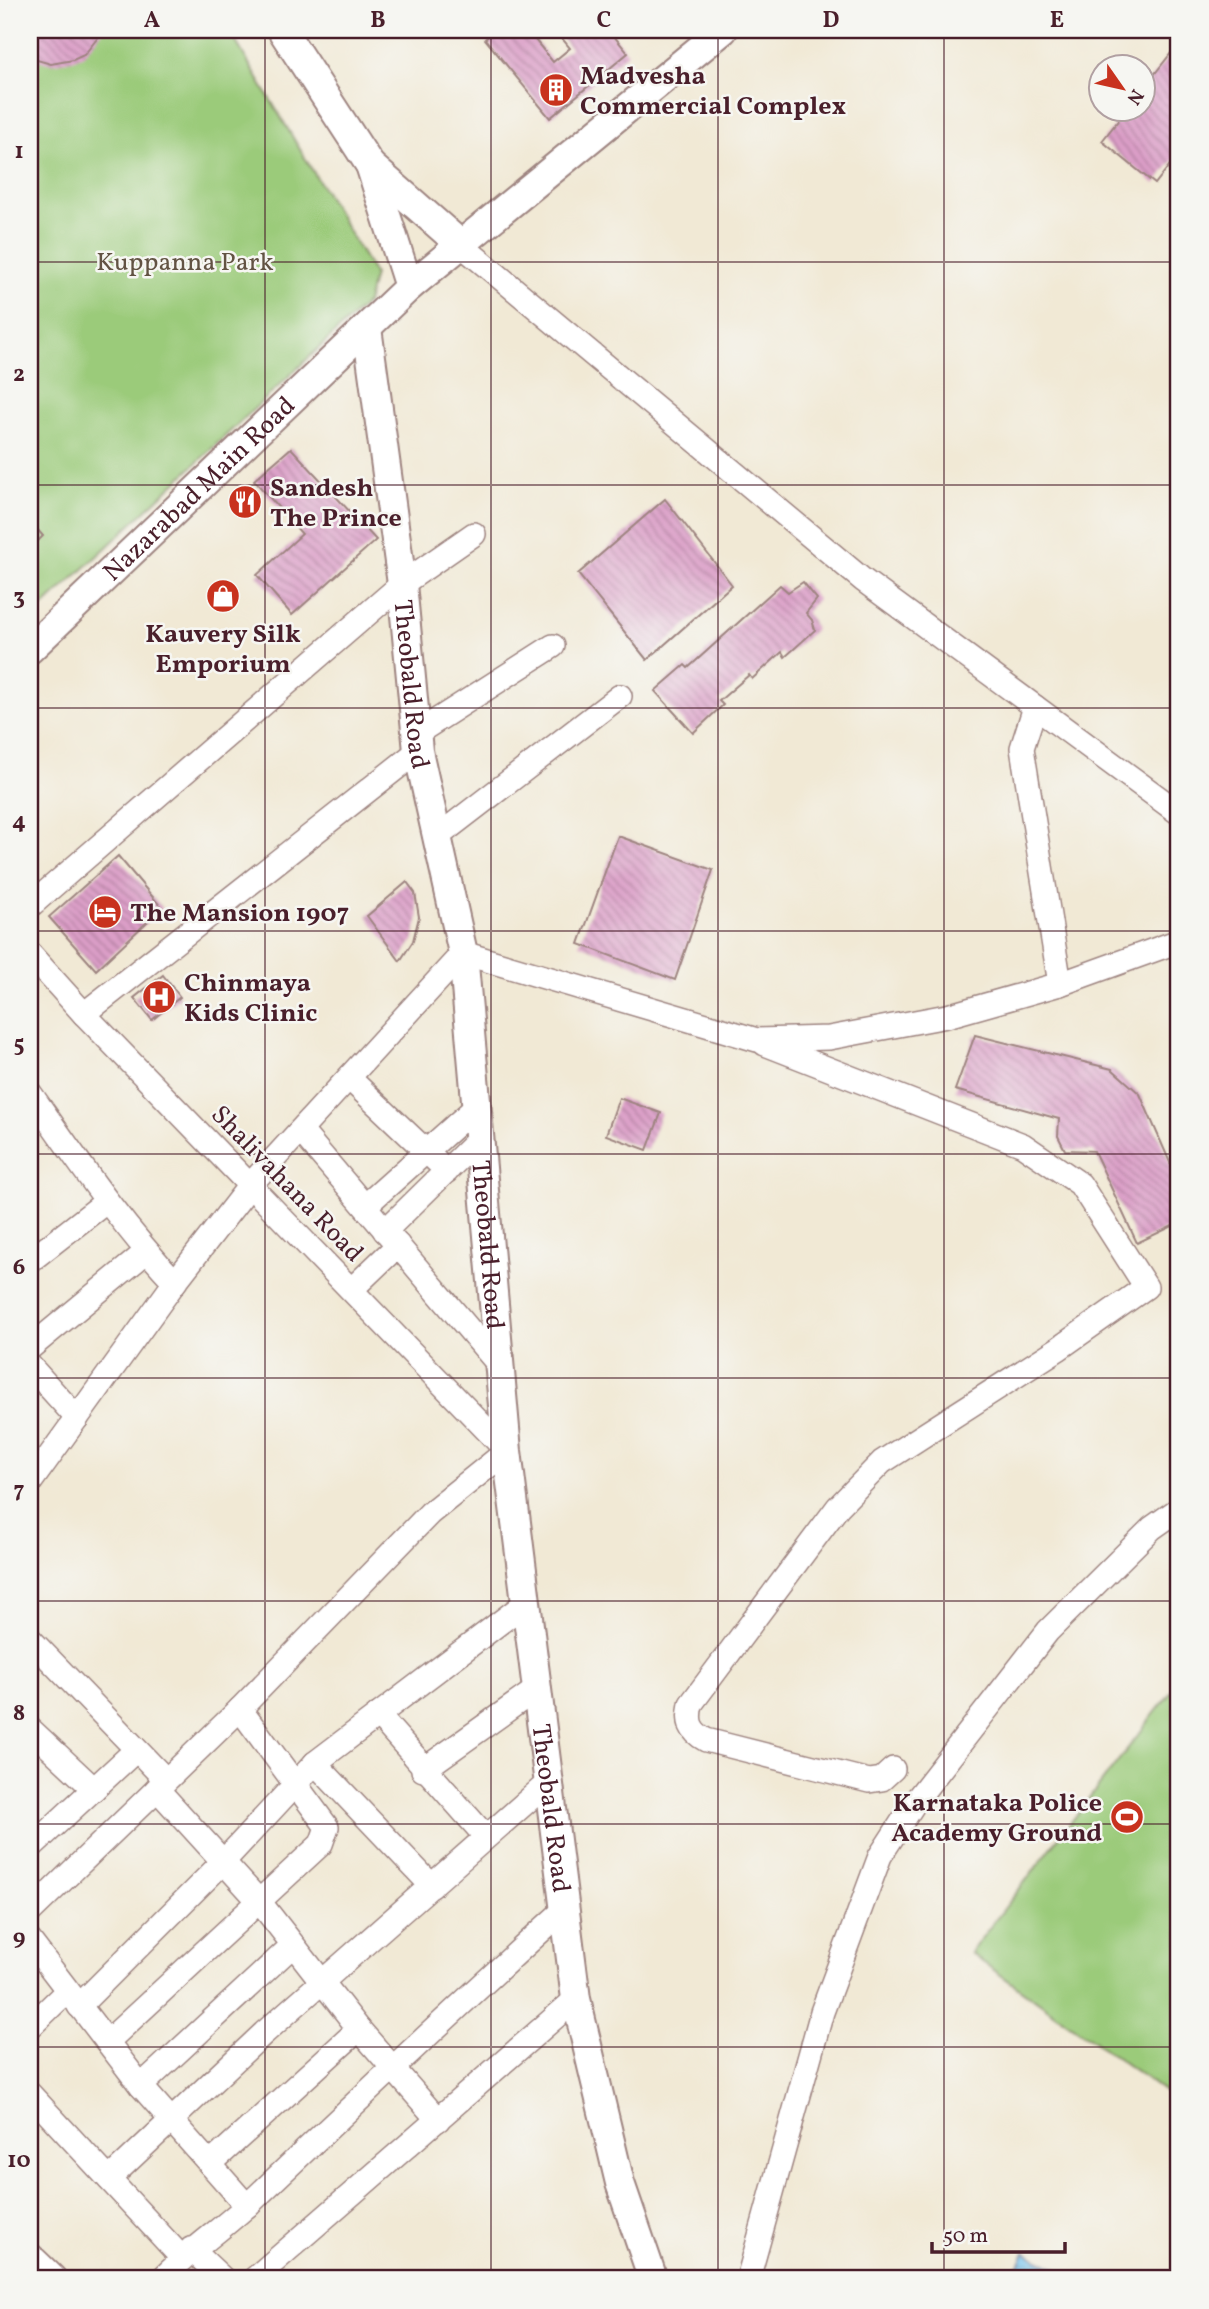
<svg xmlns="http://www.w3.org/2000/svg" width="1209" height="2309" font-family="Vollkorn,serif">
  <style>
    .green { fill: #9bcb7a; stroke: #727552; stroke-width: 2 }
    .water { fill: url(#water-rules); stroke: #5e708c; stroke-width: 2 }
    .building { fill: url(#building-back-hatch) }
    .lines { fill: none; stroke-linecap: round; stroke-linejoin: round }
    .minor-casing { stroke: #9e8480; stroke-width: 26 }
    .major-casing { stroke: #9e8480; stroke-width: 32 }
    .minor { stroke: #fff; stroke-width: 23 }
    .major { stroke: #fff; stroke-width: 28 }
    .grid { fill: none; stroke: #4a1f2b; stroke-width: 2; stroke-opacity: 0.55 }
    .labels { text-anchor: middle; stroke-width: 5; stroke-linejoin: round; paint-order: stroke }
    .poi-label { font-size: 26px; font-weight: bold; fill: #4a1f2b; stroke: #f6f6f2; text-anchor: start }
    .park-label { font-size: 26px; fill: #625343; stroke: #f6f6f2 }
    .street-label { font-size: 26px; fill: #4a1f2b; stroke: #f6f6f2 }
    .neatline { fill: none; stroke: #4a1f2b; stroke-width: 2.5 }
    .grid-label { font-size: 23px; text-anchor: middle; font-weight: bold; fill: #4a1f2b }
  </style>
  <defs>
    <pattern id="water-rules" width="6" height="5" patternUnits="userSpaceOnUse" patternTransform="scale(1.75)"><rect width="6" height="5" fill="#73c1ed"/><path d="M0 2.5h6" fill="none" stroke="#65a5cb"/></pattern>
    <pattern id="building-back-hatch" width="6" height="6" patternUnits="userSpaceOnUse" patternTransform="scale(1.75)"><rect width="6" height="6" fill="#db9ec7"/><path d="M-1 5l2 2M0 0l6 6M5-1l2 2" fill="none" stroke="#b480a2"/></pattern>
  </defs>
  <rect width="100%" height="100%" fill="#f6f6f2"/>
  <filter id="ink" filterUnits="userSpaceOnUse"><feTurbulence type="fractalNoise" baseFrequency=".0143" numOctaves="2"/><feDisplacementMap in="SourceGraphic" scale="14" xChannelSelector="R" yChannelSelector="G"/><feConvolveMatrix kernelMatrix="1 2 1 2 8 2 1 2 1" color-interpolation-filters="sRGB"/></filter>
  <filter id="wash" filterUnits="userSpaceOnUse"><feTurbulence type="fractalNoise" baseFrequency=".00686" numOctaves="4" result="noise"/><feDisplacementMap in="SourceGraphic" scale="28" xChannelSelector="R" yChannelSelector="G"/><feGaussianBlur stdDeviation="1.57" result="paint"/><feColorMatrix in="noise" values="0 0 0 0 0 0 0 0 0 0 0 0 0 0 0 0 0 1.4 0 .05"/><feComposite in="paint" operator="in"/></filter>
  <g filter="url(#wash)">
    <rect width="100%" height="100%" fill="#f1e9d5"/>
    <g class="green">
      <polygon points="30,30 229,30 374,274 367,303 30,619"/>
      <polygon points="1179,1682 1179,2102 970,1953"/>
    </g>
    <polygon class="water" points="1025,2252 1064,2272 1060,2279 1012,2279"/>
    <g id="blocks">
      <g class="building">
        <polygon points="30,30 104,30 84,55 73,60 51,64 30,58"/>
        <polygon points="496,30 527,30 553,62 570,48 555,30 609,30 628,53 550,118 485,39"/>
        <polygon points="1179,43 1179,153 1155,184 1102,141 1128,108 1142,108 1142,90"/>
        <polygon points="291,448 376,540 292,615 257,575 302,534 254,480"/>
        <polygon points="665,499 732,585 647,660 578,574"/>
        <polygon points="30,521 43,536 30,549"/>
        <polygon points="803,582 817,599 806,613 812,620 815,630 785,657 782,652 752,679 749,675 719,701 723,705 693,733 655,691 685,665 688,668 780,585 788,592"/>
        <polygon points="618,836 713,870 675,980 579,944"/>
        <polygon points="118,856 162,908 96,970 49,917"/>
        <polygon points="407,882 415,893 419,917 413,941 400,961 367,916"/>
        <polygon points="163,975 180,997 152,1020 134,998"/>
        <polygon points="975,1035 1112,1069 1140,1094 1179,1183 1179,1223 1137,1243 1094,1151 1065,1150 1058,1136 1059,1119 955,1090"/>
        <polygon points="619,1098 661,1113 647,1150 606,1135"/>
      </g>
    </g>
  </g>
  <g filter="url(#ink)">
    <use href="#blocks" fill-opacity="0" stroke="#9e8480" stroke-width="2"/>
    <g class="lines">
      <g class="minor-casing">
        <g id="minor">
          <polyline points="460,244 863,580 1179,813"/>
          <polyline points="1035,707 1022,748 1060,984"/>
          <polyline points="417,733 553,646"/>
          <polyline points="437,837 620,696"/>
          <polyline points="30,906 402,584 474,534"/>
          <polyline points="30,954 84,1014 507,1451 430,1513 240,1709 30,1912"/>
          <polyline points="84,1014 418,751"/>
          <path d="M765 1044 1023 1145 1080 1184 1146 1287 1058 1349 882 1462 838 1507 691 1704C687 1722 690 1731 706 1740L869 1781 882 1779 893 1769"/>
          <polyline points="349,1078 447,1171"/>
          <path d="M30 1093C76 1158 120 1224 175 1282"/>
          <polyline points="301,1131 500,1366"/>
          <polyline points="365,1206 477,1106"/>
          <polyline points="385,1231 479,1139"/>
          <polyline points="30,1261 107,1201"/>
          <polyline points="352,1289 398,1245"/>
          <polyline points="30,1348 146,1252"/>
          <polyline points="30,1366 77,1418"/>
          <polyline points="30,1483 175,1282 251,1184 463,953 757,1040 829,1038 947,1016 1060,984 1179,941"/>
          <polyline points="30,1639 166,1780"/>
          <polyline points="378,1715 486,1837"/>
          <polyline points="30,1729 94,1789"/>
          <polyline points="315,1763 432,1886"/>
          <polyline points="423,1770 538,1688"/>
          <polyline points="157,1789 259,1901 359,2029"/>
          <polyline points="30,1848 136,1750"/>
          <polyline points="30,1941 141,2086 247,2206"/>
          <polyline points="79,2006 223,1862 315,1763 527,1602"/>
          <polyline points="30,2027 66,1992"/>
          <polyline points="107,2042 321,1844 327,1827 240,1709"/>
          <polyline points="141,2086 293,1945"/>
          <polyline points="30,2094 182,2258"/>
          <polyline points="210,2164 359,2029 438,2120"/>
          <polyline points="109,2179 264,2033 549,1782"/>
          <polyline points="191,2249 223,2279"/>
          <path d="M162 2279C189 2251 221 2230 250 2203 354 2104 459 2005 565 1909"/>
          <polyline points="254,2279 576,1999"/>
          <polyline points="748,2279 822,2012 880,1856 917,1799 1048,1631 1152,1528 1179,1509"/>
        </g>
      </g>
      <g class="major-casing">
        <g id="major">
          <polyline points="282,30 370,165 409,287"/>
          <polyline points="370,165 460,244"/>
          <path id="s1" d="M367 328 402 584 418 751 463 953 507 1451 576 1999 620 2183 653 2279"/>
          <path id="s2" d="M30 649 409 287 723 30"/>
          <polyline points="30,2258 52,2279"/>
        </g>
      </g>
      <use href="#minor" class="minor"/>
      <use href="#major" class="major"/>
    </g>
  </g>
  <path class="grid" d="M265 30V2279M491 30V2279M718 30V2279M944 30V2279M30 262H1179M30 485H1179M30 708H1179M30 931H1179M30 1154H1179M30 1378H1179M30 1601H1179M30 1824H1179M30 2047H1179"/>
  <defs>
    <g id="building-disc" transform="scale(1.75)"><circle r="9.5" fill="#c8321e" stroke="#f6f6f2"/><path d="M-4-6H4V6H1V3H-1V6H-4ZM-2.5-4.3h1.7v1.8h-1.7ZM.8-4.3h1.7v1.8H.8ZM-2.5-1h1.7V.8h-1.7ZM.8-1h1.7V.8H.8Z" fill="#fff"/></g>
    <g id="restaurant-disc" transform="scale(1.75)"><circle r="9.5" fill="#c8321e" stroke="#f6f6f2"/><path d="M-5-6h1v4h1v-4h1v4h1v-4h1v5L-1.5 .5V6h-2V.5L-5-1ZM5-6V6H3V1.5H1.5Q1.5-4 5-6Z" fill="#fff"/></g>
    <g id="shop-disc" transform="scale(1.75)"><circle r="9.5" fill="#c8321e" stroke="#f6f6f2"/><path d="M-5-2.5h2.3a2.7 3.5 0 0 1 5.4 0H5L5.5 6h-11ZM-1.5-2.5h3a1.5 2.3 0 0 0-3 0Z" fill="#fff"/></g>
    <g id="hotel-disc" transform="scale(1.75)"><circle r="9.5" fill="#c8321e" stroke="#f6f6f2"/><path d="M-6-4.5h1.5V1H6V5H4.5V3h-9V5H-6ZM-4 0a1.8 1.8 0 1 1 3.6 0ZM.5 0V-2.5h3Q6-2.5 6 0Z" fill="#fff"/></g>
    <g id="hospital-disc" transform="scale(1.75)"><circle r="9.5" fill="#c8321e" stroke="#f6f6f2"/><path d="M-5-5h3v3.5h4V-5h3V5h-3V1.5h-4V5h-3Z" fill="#fff"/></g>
    <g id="stadium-disc" transform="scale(1.75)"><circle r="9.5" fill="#c8321e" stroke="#f6f6f2"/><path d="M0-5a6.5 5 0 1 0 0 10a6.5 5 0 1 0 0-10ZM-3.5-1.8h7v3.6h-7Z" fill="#fff"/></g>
  </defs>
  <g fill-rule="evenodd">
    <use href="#building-disc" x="556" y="90"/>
    <use href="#restaurant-disc" x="245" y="502"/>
    <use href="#shop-disc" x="223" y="596"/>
    <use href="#hotel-disc" x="105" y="912"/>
    <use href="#hospital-disc" x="159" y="997"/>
    <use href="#stadium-disc" x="1127" y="1817"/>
  </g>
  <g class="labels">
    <g class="poi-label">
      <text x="580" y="84">Madvesha<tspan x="580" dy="30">Commercial Complex</tspan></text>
      <text x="270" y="496">Sandesh<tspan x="270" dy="30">The Prince</tspan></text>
      <text x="223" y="642" text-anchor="middle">Kauvery Silk<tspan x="223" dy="30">Emporium</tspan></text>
      <text x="130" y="921">The Mansion 1907</text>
      <text x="184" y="991">Chinmaya<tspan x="184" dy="30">Kids Clinic</tspan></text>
      <text x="1102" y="1811" text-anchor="end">Karnataka Police<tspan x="1102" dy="30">Academy Ground</tspan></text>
    </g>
    <g class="park-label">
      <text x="185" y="270">Kuppanna Park</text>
    </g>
    <g class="street-label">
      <text dy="9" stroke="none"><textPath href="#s2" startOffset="233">Nazarabad Main Road</textPath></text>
      <text dy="9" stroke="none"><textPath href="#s1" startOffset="359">Theobald Road</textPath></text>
      <text transform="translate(288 1183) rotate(46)" y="9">Shalivahana Road</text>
      <text dy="9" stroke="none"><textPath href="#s1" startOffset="926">Theobald Road</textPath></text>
      <text dy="9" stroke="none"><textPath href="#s1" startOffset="1493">Theobald Road</textPath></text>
    </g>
  </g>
  <rect width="1209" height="2309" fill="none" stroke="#f6f6f2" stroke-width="77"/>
  <g transform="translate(1122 88) rotate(124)"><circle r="33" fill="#f6f6f2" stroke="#b1a0a2" stroke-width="2"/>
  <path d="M0-5L12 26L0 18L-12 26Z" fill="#c8321e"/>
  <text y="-10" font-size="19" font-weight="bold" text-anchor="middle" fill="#4a1f2b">N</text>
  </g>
  <path d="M932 2242v10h133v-10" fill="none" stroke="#4a1f2b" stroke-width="3.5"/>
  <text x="943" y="2242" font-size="21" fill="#4a1f2b" stroke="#f6f6f2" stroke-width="5" paint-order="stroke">50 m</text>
  <rect x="38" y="38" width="1132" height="2232" class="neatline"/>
  <g class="grid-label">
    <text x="152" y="27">A</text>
    <text x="378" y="27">B</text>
    <text x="604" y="27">C</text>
    <text x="831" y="27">D</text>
    <text x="1057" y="27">E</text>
    <text x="19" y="158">1</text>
    <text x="19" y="381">2</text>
    <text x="19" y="604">3</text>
    <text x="19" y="828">4</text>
    <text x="19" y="1051">5</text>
    <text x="19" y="1274">6</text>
    <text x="19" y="1497">7</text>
    <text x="19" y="1720">8</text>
    <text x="19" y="1944">9</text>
    <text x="19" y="2167">10</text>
  </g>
</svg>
